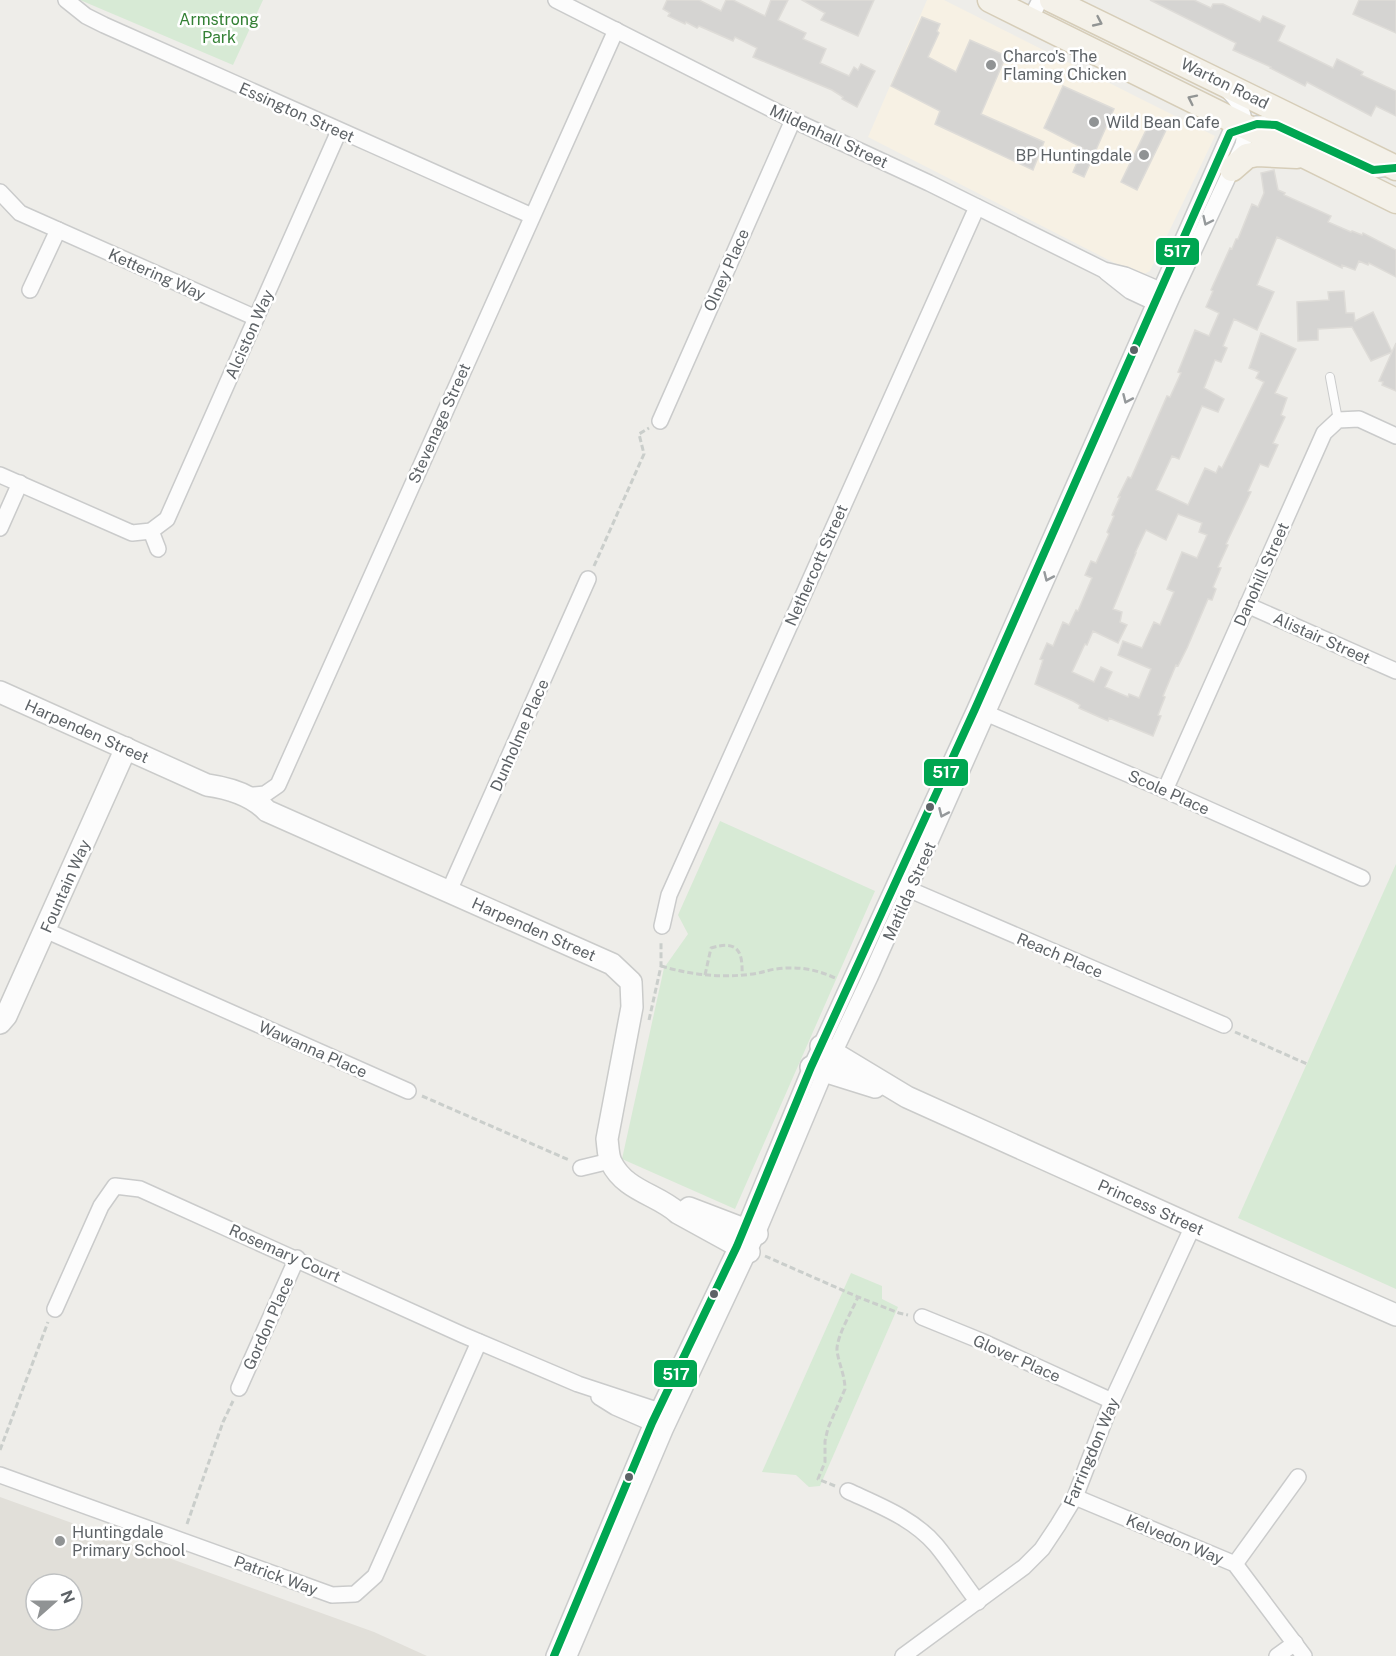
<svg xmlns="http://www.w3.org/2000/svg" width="1396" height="1656" font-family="'Public Sans',sans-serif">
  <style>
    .commercial { fill: #f7f1e4 }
    .education { fill: #e1dfd9; fill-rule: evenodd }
    .green { fill: #d7ead5 }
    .building { fill: #d5d4d2; stroke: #dedcd8; stroke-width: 1.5; fill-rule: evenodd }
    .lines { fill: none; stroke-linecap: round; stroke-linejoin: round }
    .lane-casing { stroke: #cacbcb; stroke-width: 10 }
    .street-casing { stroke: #cacbcb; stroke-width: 18 }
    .secondary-casing { stroke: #cacbca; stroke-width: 24 }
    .primary-casing { stroke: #d6cdb8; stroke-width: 27 }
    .path { stroke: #cacecb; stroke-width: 3; stroke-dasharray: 6 3; stroke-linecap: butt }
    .lane { stroke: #fcfcfc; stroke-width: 8 }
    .street { stroke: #fcfcfc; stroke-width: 15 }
    .secondary { stroke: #fcfcfc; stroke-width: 21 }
    .primary { stroke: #f4f1e9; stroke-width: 24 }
    .bus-1-casing { stroke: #fff; stroke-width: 12 }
    .bus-1 { stroke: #00a651; stroke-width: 8 }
    .oneway { stroke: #929594 }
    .oneway2 { stroke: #95999b }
    .poi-dot { fill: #909394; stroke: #fff; stroke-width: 2 }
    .bus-dot { fill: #5e6367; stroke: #fff; stroke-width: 2 }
    .labels { text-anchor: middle; stroke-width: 5; stroke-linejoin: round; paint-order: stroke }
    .park-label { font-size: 16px; fill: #348135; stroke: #fff }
    .poi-label { font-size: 16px; fill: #5e6367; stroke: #fff; text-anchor: start }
    .street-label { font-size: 16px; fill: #5e6367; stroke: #fff }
    .line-badge { stroke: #fff; stroke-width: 2 }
    .badge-label { font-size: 16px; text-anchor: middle; font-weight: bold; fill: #fff }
  </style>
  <rect width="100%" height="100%" fill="#eeede9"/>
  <polygon class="commercial" points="927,0 944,0 1215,136 1150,271 1140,276 868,137"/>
  <path class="education" d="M0 1497 374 1632 427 1656H0ZM36 1584H72V1620H36Z"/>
  <g class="green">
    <polygon points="80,0 263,0 233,65"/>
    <polygon points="720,821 875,891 735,1209 622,1159 664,968 688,934 678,915"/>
    <polygon points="1396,864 1396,1289 1238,1218"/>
    <polygon points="851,1273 882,1286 882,1299 898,1307 820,1486 809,1487 796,1475 762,1472"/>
  </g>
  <g class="building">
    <polygon points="667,0 699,0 721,11 726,0 733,0 765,16 771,0 788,0 778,20 806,33 803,39 826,49 820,63 849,76 854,67 858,70 861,64 875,71 857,107 842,99 843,97 832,90 753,57 757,48 735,37 733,41 699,26 697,28 686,22 685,24 668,16 670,13 663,9"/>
    <polygon points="802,0 874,0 858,36 821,20 825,13"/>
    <polygon points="1150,0 1194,0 1211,8 1213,4 1223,4 1260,22 1263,16 1285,26 1278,41 1333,68 1337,59 1363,72 1361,75 1396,91 1396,116 1376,106 1371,116 1307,82 1305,86 1270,68 1271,67 1233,50 1236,43"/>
    <polygon points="1359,0 1396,0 1396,33 1353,14"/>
    <polygon points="922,17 940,24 937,31 939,33 928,57 956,72 970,40 1006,56 981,114 1044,142 1033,170 935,124 940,111 891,86"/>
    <polygon points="1063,86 1114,109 1084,177 1073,172 1083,148 1044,128"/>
    <polygon points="1151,120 1167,128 1137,190 1121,182"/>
    <path d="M1274 170 1278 190 1285 193 1284 195 1331 216 1328 222 1351 232 1352 231 1362 235 1363 233 1396 250V277L1369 263 1368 265 1359 261 1355 270 1342 265V268L1277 237 1257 285 1274 292 1257 330 1234 319 1223 346 1227 348 1221 362 1215 360 1204 388 1224 399 1218 412 1202 406 1179 459 1172 456 1156 490 1188 505 1205 468 1216 473 1219 466 1222 468 1264 382 1256 378 1259 372 1249 368 1261 333 1296 349 1275 393 1287 398 1281 415 1285 417 1273 443 1278 445 1268 467 1260 464 1248 491 1251 492 1226 544 1228 545 1218 567 1221 568 1213 587 1216 589 1212 600 1208 599 1187 648 1178 666 1176 665 1163 696 1165 697 1158 715 1161 716 1153 736 1109 718 1108 721 1079 708 1080 705 1073 701 1035 684 1043 660 1040 659 1047 643 1053 646 1063 622 1069 625 1076 610 1078 611 1092 578 1085 575 1091 561 1096 563 1109 534 1107 532 1114 516 1112 515 1120 497H1118L1128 477 1131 478 1167 396 1170 397 1181 373 1178 372 1195 330 1209 336 1219 313 1206 307 1213 291 1211 290 1230 248 1232 249 1236 239H1238L1252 204 1258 207 1264 193 1261 173ZM1178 514 1202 523 1199 532 1207 535 1197 558 1182 552 1167 589 1174 592 1160 625 1154 622 1142 648 1123 641 1118 655 1151 669 1139 698 1129 694 1128 697 1105 687 1112 672 1101 667 1094 682 1072 672 1085 644 1087 645 1093 631 1118 643 1127 625 1120 622 1122 612 1113 609 1136 553H1135L1146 530 1166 540Z"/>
    <polygon points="1344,291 1346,313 1354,313 1355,321 1373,312 1392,352 1371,361 1352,327 1318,329 1318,340 1298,341 1297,302 1329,300 1328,292"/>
    <polygon points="1396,343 1396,391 1382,385 1383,382 1379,381"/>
  </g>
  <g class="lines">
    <g class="lane-casing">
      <polyline id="lane" points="1330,377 1338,420"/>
    </g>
    <g class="street-casing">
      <g id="street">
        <polyline points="66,0 86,16 104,25 532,216"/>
        <polyline points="556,0 793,120 929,183 1104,270 1125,275 1167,293"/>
        <polyline points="1030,20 1040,0"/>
        <polyline points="0,192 20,213 256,318"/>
        <polyline points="1106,272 1130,291 1162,306"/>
        <polyline points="30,290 58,230"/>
        <polyline points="660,421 793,120"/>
        <polyline points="0,475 132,533 151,531 167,519 339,131"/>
        <polyline points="0,528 20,483"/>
        <polyline points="151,531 158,549"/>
        <polyline points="1247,605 1396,671"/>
        <polyline points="981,711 1165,790 1362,878"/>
        <polyline points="1165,790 1324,433 1338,420 1359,419 1396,436"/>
        <polyline points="245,796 265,794 278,785 616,30"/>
        <polyline points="901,886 1224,1025"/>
        <polyline points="449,891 588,579"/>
        <polyline points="662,926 669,895 977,207"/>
        <polyline points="45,930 408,1091"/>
        <polyline points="581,1168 610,1161"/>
        <polyline points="55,1309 101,1206 115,1186 140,1189 463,1335 578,1384 666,1413"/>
        <polyline points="922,1317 981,1341 1112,1401"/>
        <polyline points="239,1388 297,1258"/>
        <polyline points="599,1397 615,1407 661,1427"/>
        <polyline points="0,1475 332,1595 355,1594 375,1576 479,1342"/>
        <path d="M848 1491C878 1505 913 1518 936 1545 951 1563 963 1583 978 1602"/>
        <polyline points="1075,1497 1235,1564 1304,1656"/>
        <polyline points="1235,1564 1298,1477"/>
        <path d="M554 1656 652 1423 737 1246 811 1067 975 709 1230 133C1250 123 1263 121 1284 127L1373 170 1389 168"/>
        <path d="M569 1656 665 1430 757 1234 825 1072 870 977 1173 295 1243 145C1248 124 1243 104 1227 90"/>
        <polyline points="903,1656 1024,1567 1042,1549 1058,1525 1075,1497 1112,1401 1193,1226"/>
        <polyline points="1277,1656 1295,1643"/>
      </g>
    </g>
    <g class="secondary-casing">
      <g id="secondary">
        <path d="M0 692 207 785C228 788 252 795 267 811L612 964 631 982 632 1007 607 1139C608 1146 608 1156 611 1162 625 1191 657 1194 678 1213L749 1252"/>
        <polyline points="0,1023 6,1016 126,748"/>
        <polyline points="821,1046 834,1053 907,1097 1193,1226 1396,1315"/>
        <polyline points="811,1067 875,1087"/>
        <polyline points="689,1208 757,1234"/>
      </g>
    </g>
    <g class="primary-casing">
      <g id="primary">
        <polyline points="990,0 1396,201"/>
        <polyline points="1052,0 1396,168"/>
        <polyline points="1232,169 1247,156 1257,154 1297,156"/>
      </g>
    </g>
    <g class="path">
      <polyline points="594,566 644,454 639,434 649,428"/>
      <path d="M661 966C691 975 721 978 753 974 761 973 768 970 776 969 797 966 816 969 835 978"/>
      <path d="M705 975 711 948C737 940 743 950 742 975"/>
      <polyline points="649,1020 661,966 661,941"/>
      <polyline points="1235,1032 1307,1064"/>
      <polyline points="422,1096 569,1160"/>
      <polyline points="765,1256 858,1297 899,1313 908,1315"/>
      <polyline points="0,1450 48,1322"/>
      <path d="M835 1486 818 1479 825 1462V1441L828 1428 845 1389C845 1376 839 1364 837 1351 836 1337 852 1311 858 1297"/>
      <polyline points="187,1524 223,1422 233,1401"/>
    </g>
    <use href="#lane" class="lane"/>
    <use href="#street" class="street"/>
    <use href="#secondary" class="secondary"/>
    <use href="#primary" class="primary"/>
    <g class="bus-1-casing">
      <polyline id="bus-1" points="554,1656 652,1423 737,1246 811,1067 975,709 1230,133 1257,124 1276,125 1373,170 1396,168"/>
    </g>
    <use href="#bus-1" class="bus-1"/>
  </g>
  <defs><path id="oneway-chevron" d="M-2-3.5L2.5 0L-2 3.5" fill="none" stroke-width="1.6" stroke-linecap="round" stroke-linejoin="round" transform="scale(1.5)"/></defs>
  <g class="oneway">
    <use href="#oneway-chevron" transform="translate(1098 22) rotate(25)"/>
    <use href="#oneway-chevron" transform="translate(1192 99) rotate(-154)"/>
  </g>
  <g class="oneway2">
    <use href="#oneway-chevron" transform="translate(1207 221) rotate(115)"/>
    <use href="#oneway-chevron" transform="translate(1127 399) rotate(114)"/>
    <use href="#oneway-chevron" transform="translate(1048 577) rotate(114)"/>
    <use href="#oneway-chevron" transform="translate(943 813) rotate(114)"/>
  </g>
  <g class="poi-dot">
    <circle cx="991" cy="65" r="6"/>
    <circle cx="1094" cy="122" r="6"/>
    <circle cx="1144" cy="155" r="6"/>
    <circle cx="60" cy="1541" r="6"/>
  </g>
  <g class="bus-dot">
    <circle cx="1134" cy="350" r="5"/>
    <circle cx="930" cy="807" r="5"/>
    <circle cx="714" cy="1294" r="5"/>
    <circle cx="629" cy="1477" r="5"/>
  </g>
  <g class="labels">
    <g class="park-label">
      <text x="219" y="25">Armstrong<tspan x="219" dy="18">Park</tspan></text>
    </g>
    <g class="poi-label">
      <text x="1003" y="62">Charco's The<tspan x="1003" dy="18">Flaming Chicken</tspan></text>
      <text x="1106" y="128">Wild Bean Cafe</text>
      <text x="1132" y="161" text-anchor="end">BP Huntingdale</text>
      <text x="72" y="1538">Huntingdale<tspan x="72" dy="18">Primary School</tspan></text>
    </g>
    <g class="street-label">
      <text transform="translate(1225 83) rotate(26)" y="6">Warton Road</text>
      <text transform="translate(297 112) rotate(24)" y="6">Essington Street</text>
      <text transform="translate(829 136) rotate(25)" y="6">Mildenhall Street</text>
      <text transform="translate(726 270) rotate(-66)" y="6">Olney Place</text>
      <text transform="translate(157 274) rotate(24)" y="6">Kettering Way</text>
      <text transform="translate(249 334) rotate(-66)" y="6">Alciston Way</text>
      <text transform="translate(439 423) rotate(-66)" y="6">Stevenage Street</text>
      <text transform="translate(816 565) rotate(-66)" y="6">Nethercott Street</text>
      <text transform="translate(1261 574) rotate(-66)" y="6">Danohill Street</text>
      <text transform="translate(1322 638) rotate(24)" y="6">Alistair Street</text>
      <text transform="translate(87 731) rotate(24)" y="6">Harpenden Street</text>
      <text transform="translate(519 735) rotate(-66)" y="6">Dunholme Place</text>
      <text transform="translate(1169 792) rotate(24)" y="6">Scole Place</text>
      <text transform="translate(65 886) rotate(-66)" y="6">Fountain Way</text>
      <text transform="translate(909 891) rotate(-66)" y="6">Matilda Street</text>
      <text transform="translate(534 929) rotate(24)" y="6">Harpenden Street</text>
      <text transform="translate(1060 955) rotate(23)" y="6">Reach Place</text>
      <text transform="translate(313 1049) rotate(24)" y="6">Wawanna Place</text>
      <text transform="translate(1151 1207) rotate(24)" y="6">Princess Street</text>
      <text transform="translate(285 1253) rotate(24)" y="6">Rosemary Court</text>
      <text transform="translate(268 1323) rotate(-66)" y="6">Gordon Place</text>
      <text transform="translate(1017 1358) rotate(24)" y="6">Glover Place</text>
      <text transform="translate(1091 1452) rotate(-67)" y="6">Farringdon Way</text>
      <text transform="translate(1175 1539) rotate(23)" y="6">Kelvedon Way</text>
      <text transform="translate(276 1575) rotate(20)" y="6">Patrick Way</text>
    </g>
  </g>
  <g class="line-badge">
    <rect x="1155" y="237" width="45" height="29" rx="6" fill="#00a651"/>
    <rect x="923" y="758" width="46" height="29" rx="6" fill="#00a651"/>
    <rect x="653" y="1359" width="45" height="29" rx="6" fill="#00a651"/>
  </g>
  <g class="badge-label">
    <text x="1177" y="257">517</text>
    <text x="946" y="778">517</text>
    <text x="676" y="1380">517</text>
  </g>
  <g transform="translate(54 1602) rotate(69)"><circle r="28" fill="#ffffff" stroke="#bfc1c2" stroke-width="1.5"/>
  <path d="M0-4.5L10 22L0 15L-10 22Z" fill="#909394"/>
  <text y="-9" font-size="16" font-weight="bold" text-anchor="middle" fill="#5e6367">N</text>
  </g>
</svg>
